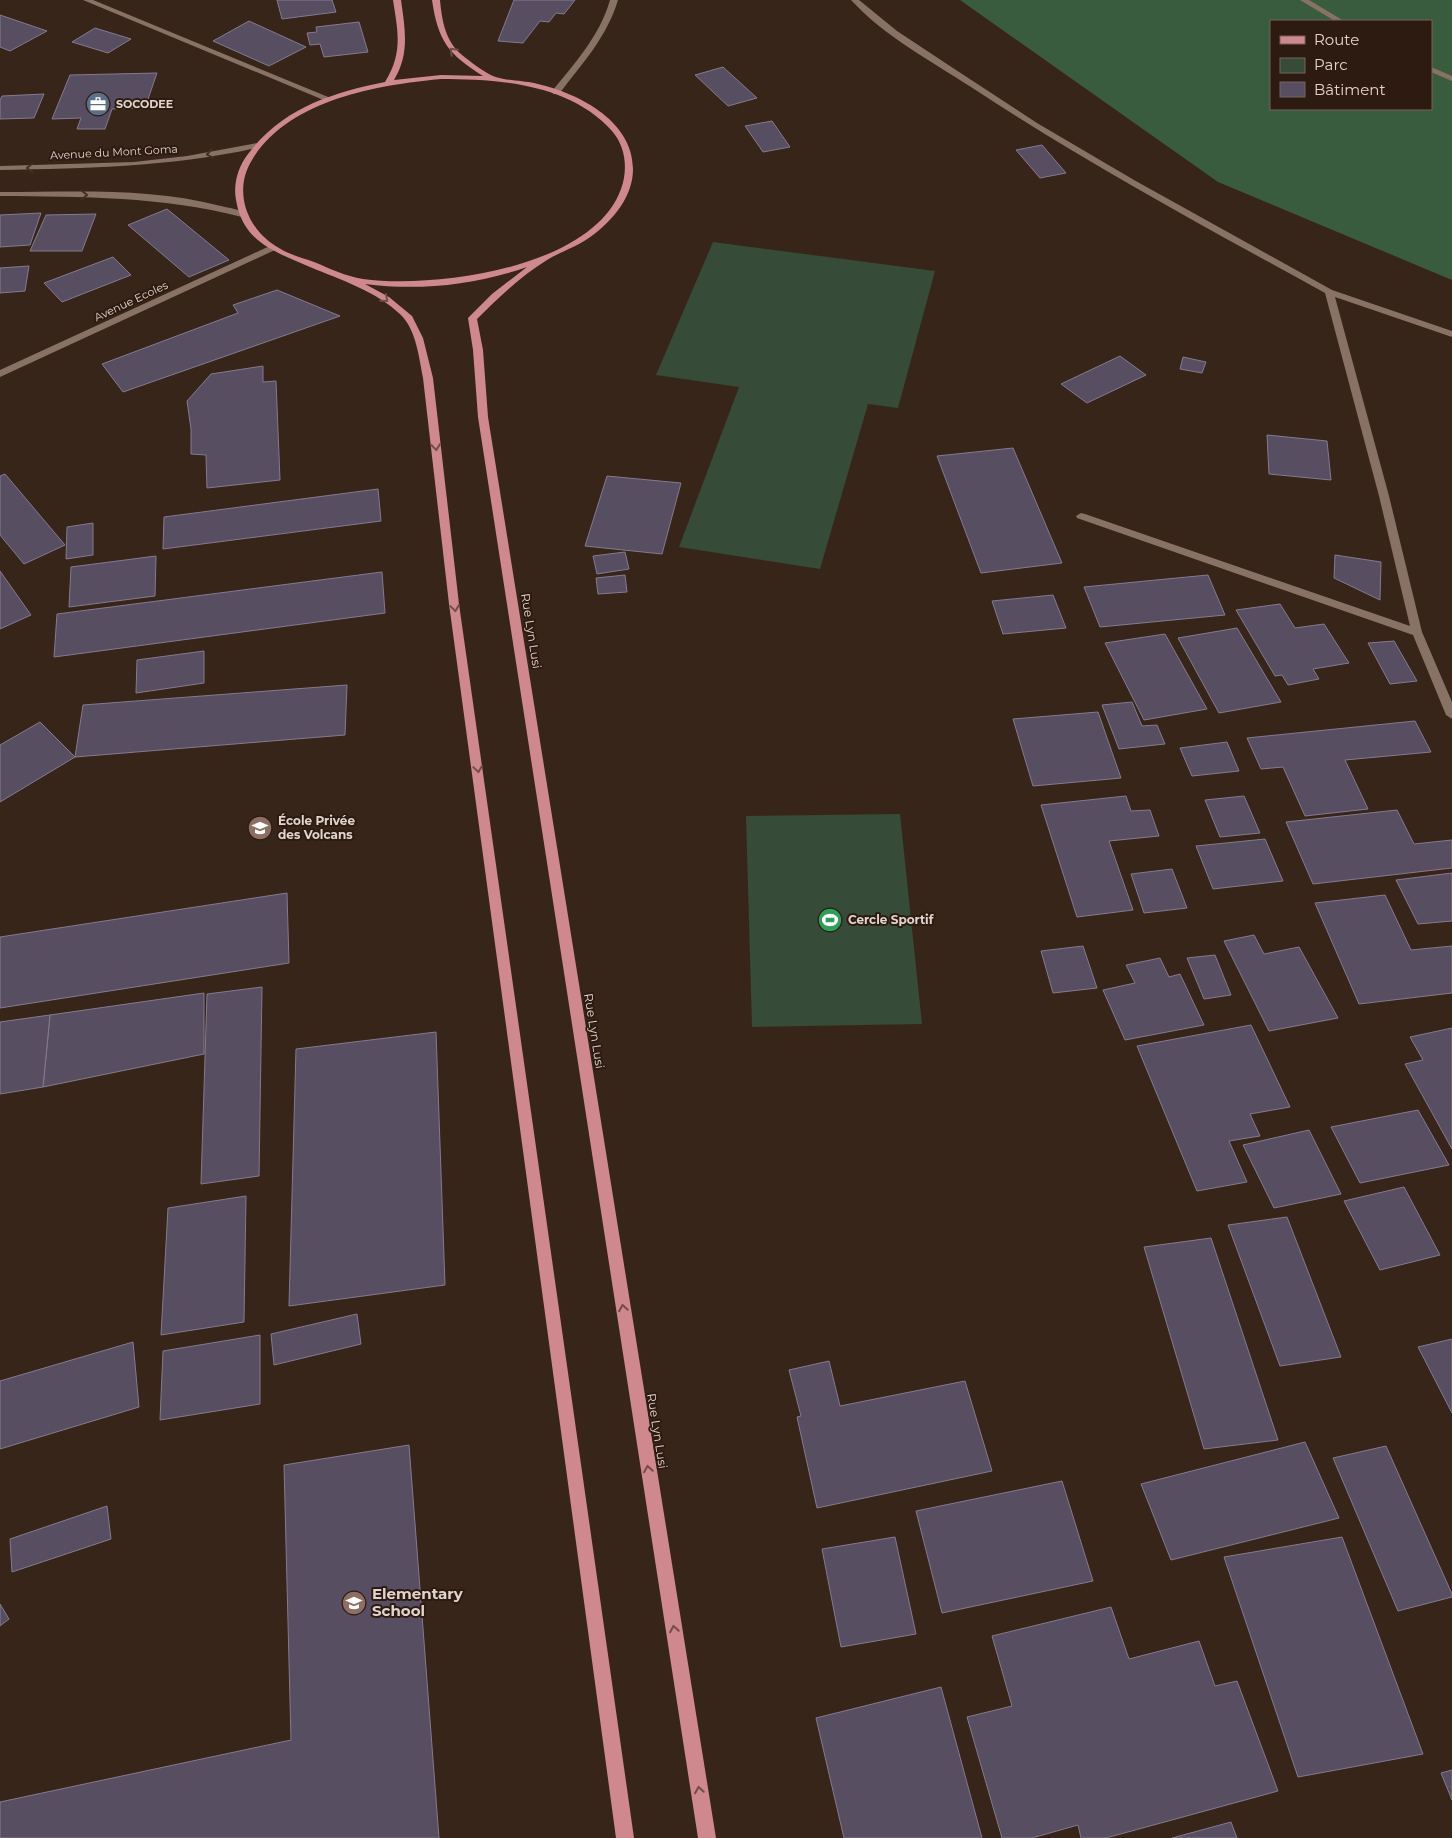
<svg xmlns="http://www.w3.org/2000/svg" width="1452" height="1838" font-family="Montserrat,sans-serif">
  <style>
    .green { fill: #364b38 }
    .forest { fill: #3a5c3e; fill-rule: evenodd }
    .building { fill: #584e62; stroke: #857a8f }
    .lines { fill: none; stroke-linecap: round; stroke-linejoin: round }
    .street { fill: #887265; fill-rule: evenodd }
    .secondary { fill: #887265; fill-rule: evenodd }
    .primary { fill: #ce888e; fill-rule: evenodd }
    .oneway { stroke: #754c49 }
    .oneway2 { stroke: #443126 }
    .labels { text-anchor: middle; stroke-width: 4; stroke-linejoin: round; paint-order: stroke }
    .far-poi-label { font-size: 11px; font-weight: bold; fill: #e0d4cd; stroke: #2d1b11; text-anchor: start }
    .far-street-label { font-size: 11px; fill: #e0d4cd; stroke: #2d1b11 }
    .street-label { font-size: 12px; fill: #e0d4cd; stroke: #2d1b11 }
    .poi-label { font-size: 12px; font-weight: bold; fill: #e0d4cd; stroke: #2d1b11; text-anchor: start }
    .near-poi-label { font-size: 15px; font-weight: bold; fill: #e0d4cd; stroke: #2d1b11; text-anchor: start }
  </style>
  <rect width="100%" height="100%" fill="#37251a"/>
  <g class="green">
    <polygon points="713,242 935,271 898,408 868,404 820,569 679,547 739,387 656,375"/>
    <polygon points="900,814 922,1024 752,1027 746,816"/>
  </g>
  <path class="forest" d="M960 0H1452V280L1218 182ZM1271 21H1431V109H1271Z"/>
  <g class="building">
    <polygon points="277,0 332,0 336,12 282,19"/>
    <polygon points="514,0 575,0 564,14 556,13 549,22 540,21 523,43 498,41"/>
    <polygon points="0,15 47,31 10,51 0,47"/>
    <polygon points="249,21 306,47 269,66 213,41"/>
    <polygon points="359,22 368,52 324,57 320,44 310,45 307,33 317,32 316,27"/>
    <polygon points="95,28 131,39 108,53 72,42"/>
    <polygon points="723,67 757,98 728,106 695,75"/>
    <polygon points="157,73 145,108 112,109 105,129 77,129 81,118 52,119 70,75"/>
    <polygon points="44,94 34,118 0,119 0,100 2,96"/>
    <polygon points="772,121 790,147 763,152 745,126"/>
    <polygon points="1042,145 1066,173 1040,178 1016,150"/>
    <polygon points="167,209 229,260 189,277 128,225"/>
    <polygon points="41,213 30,245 0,247 0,215"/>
    <polygon points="96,214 82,251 30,251 46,215"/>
    <polygon points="113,257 131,275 62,302 44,283"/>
    <polygon points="29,266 25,291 0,293 0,268"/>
    <polygon points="277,290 340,316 123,392 102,364 238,313 233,305"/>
    <polygon points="1120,356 1146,375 1087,403 1061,384"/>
    <polygon points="1183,357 1206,362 1202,373 1180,369"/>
    <polygon points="263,366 263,382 276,381 280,480 207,488 206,455 191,454 191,429 187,401 211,374"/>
    <polygon points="1267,435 1327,441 1331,480 1269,474"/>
    <polygon points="1013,448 1062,563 981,573 937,456"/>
    <polygon points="5,474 65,545 24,564 0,535 0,476"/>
    <polygon points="607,476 681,483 662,554 585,546"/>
    <polygon points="378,489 381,521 163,549 164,517"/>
    <polygon points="93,523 93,555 66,559 67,527"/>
    <polygon points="625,552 629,569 597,574 593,556"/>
    <polygon points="1335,555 1381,562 1380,600 1334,578"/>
    <polygon points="156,556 155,596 69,607 71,567"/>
    <polygon points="0,571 31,615 0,629"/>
    <polygon points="382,572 385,613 54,657 57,614"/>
    <polygon points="625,575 627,592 598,594 596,578"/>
    <polygon points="1208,575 1225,615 1100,627 1084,587"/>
    <polygon points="1053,595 1066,628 1003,634 992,601"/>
    <polygon points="1280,604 1295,628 1324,624 1349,663 1313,669 1319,679 1288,685 1282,675 1275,676 1236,610"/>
    <polygon points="1237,628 1281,702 1219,713 1178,638"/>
    <polygon points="1165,634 1207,709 1144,720 1105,643"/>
    <polygon points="1394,641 1417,681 1390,684 1368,643"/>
    <polygon points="204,651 204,683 136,693 137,660"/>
    <polygon points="347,685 345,735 75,757 83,705"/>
    <polygon points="1132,702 1142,726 1157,725 1165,744 1119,749 1102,705"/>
    <polygon points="1098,712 1121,778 1033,786 1013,719"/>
    <polygon points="1415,721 1431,752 1345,760 1368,809 1305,816 1283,767 1261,769 1247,738"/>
    <polygon points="40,722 75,757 0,802 0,745"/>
    <polygon points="1227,742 1239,771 1192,776 1180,748"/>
    <polygon points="1126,796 1131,811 1150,810 1159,836 1109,841 1133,910 1077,917 1041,805"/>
    <polygon points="1244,796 1260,833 1220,837 1205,800"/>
    <polygon points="1397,810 1414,844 1452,840 1452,868 1313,884 1286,822"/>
    <polygon points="1265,839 1283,881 1213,889 1196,846"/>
    <polygon points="1172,869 1187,908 1144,913 1131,874"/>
    <polygon points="1452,873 1452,921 1418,924 1396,880"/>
    <polygon points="287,893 289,963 0,1008 0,937"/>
    <polygon points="1385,895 1411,950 1452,946 1452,993 1359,1004 1315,903"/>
    <polygon points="1254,935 1264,954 1299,947 1338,1018 1269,1031 1224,941"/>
    <polygon points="1083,946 1097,988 1053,993 1041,951"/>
    <polygon points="1215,955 1231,995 1204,999 1187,958"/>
    <polygon points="1160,958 1169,977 1180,974 1204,1025 1125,1040 1103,990 1135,983 1126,965"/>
    <polygon points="262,987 259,1176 201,1184 207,994"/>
    <polygon points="204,993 204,1054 43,1087 50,1015"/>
    <polygon points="50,1015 43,1087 0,1094 0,1022"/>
    <polygon points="1251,1025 1290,1107 1250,1114 1260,1136 1229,1141 1247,1182 1197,1191 1137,1046"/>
    <polygon points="1452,1028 1452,1149 1405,1064 1423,1060 1410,1037"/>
    <polygon points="436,1032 445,1285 289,1306 296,1049"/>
    <polygon points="1418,1110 1449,1165 1360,1183 1331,1127"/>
    <polygon points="1309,1130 1341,1194 1274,1208 1243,1145"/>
    <polygon points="1404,1187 1440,1255 1380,1270 1344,1201"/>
    <polygon points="246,1196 244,1322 161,1335 168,1208"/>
    <polygon points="1287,1217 1341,1357 1280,1366 1228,1225"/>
    <polygon points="1211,1238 1278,1440 1204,1449 1144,1247"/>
    <polygon points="357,1314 361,1344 274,1365 271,1334"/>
    <polygon points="260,1335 260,1404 160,1420 163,1351"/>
    <polygon points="1452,1339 1452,1413 1418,1347"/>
    <polygon points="133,1342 139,1407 0,1449 0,1381"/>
    <polygon points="829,1361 840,1406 965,1381 992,1471 817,1508 797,1417 801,1416 789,1370"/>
    <polygon points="1305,1442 1339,1518 1171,1560 1141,1484"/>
    <polygon points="409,1445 439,1838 0,1838 0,1802 291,1740 284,1465"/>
    <polygon points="1386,1446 1452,1594 1452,1597 1398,1611 1333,1458"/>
    <polygon points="1062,1481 1093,1581 942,1613 916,1511"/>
    <polygon points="107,1506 111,1539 12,1572 10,1539"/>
    <polygon points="895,1537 916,1634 841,1647 822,1549"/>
    <polygon points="1342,1537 1423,1754 1298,1777 1224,1557"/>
    <polygon points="0,1604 9,1619 0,1626"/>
    <polygon points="1111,1607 1129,1659 1199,1641 1215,1686 1237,1681 1278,1791 1106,1838 1081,1838 1078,1825 1032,1838 1002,1838 967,1717 1012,1706 992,1636"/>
    <polygon points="941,1687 982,1838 844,1838 816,1718"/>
    <polygon points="1452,1770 1452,1800 1441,1773"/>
    <polygon points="1231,1822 1237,1838 1172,1838"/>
  </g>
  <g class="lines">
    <g class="street">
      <polygon points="83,0 93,0 333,99 326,101"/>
      <path d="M610 0H618C607 37 582 64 559 94H553V90C576 62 600 35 610 0Z"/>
      <path d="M851 0H859L897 31 956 70 1037 123 1134 180 1332 290 1452 331V337L1335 297 1389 496 1422 632 1452 702V719L1446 715 1413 635 1077 518 1076 516 1081 513 1085 514 1410 626 1379 496 1325 293C1205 227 1085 162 971 87 931 61 884 36 851 0Z"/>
      <polygon points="1300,0 1309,0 1344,21 1335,21"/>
      <polygon points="1431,67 1452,76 1452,81 1431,72"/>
      <polygon points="272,245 275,246 275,250 0,377 0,370"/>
    </g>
    <g class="secondary">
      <path d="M257 143H260V147C173 167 89 168 0 170V166L134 162 187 156Z"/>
      <path d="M0 192C73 192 150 187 221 206 229 208 240 209 246 214L242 217C159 196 85 197 0 196Z"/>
    </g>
    <path class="primary" d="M393 0H401C405 29 410 54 394 80L441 75 483 76C448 54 438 41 432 0H440C442 20 445 41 462 55 471 62 482 71 493 76 502 80 523 81 534 83 575 92 633 119 633 169 633 196 614 219 593 235 579 246 562 251 547 260 521 276 498 298 477 319L483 350 488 417 716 1838H698L478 417 473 350 468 318 492 294 527 267C475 285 419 291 365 284L389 297 412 316 423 338 433 378 459 604 634 1838H616L449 604 423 378C419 357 416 330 401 315 376 291 341 280 310 267 276 252 243 243 236 200 233 184 238 167 248 154 283 108 331 93 385 82 403 53 398 32 393 0ZM441 79C500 79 570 84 612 131 626 147 628 170 621 189 593 268 434 289 363 279 345 276 331 269 314 262 303 258 290 255 279 248 248 231 232 192 252 160 288 100 377 85 441 79Z"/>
  </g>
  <defs><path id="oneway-chevron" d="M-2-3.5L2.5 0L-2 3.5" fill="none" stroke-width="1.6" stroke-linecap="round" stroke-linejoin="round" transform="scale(1.25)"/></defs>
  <g class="oneway">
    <use href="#oneway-chevron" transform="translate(453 51) rotate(-135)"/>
    <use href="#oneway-chevron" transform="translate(385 299) rotate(40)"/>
    <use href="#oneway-chevron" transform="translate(436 447) rotate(83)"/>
    <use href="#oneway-chevron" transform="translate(455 608) rotate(82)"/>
    <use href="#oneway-chevron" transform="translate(478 769) rotate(82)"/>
    <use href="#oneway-chevron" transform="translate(623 1308) rotate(-99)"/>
    <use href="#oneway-chevron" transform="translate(648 1469) rotate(-99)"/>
    <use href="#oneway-chevron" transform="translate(674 1629) rotate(-99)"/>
    <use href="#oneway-chevron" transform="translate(699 1790) rotate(-99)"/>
  </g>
  <g class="oneway2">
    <use href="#oneway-chevron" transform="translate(210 154) rotate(170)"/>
    <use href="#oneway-chevron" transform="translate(30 168) rotate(179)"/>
    <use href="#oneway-chevron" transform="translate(84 195) rotate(1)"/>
  </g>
  <defs>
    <g id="office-disc" transform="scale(1.25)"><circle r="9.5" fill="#5c6f8a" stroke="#2d1b11"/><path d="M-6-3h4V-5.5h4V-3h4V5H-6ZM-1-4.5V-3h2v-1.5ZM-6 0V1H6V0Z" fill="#fff"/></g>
    <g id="school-disc" transform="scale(1.25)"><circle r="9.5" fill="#8d6e63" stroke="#2d1b11"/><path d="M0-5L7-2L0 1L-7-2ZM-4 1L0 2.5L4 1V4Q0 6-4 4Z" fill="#fff"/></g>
    <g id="stadium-disc" transform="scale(1.25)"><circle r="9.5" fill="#2e9e5b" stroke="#2d1b11"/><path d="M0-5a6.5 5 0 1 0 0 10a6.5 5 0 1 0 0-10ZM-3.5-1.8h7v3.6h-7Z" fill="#fff"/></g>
  </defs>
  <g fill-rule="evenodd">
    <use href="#office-disc" x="98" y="104"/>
    <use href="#school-disc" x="260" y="828"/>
    <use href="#stadium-disc" x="830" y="920"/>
    <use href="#school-disc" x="354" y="1603"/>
  </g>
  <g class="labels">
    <g class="far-poi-label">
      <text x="116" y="108">SOCODEE</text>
    </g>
    <g class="far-street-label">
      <text transform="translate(114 152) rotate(-3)" y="4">Avenue du Mont Goma</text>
      <text transform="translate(131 301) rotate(-25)" y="4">Avenue Ecoles</text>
    </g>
    <g class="street-label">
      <text transform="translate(531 631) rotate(81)" y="4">Rue Lyn Lusi</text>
      <text transform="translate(594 1031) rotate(81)" y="4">Rue Lyn Lusi</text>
      <text transform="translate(657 1431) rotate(81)" y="4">Rue Lyn Lusi</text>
    </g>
    <g class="poi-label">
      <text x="278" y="825">École Privée<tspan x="278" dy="14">des Volcans</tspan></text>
      <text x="848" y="924">Cercle Sportif</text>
    </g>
    <g class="near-poi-label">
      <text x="372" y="1599">Elementary<tspan x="372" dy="17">School</tspan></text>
    </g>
  </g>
  <rect x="1270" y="20" width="162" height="90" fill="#2d1b11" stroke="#75655c"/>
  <rect x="1280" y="36" width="25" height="8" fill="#ce888e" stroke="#75655c"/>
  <text x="1314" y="45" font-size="15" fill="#e0d4cd">Route</text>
  <rect x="1280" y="58" width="25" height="15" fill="#364b38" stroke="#75655c"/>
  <text x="1314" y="70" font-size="15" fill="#e0d4cd">Parc</text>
  <rect x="1280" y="82" width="25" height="15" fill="#584e62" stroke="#75655c"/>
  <text x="1314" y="95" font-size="15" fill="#e0d4cd">Bâtiment</text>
</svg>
